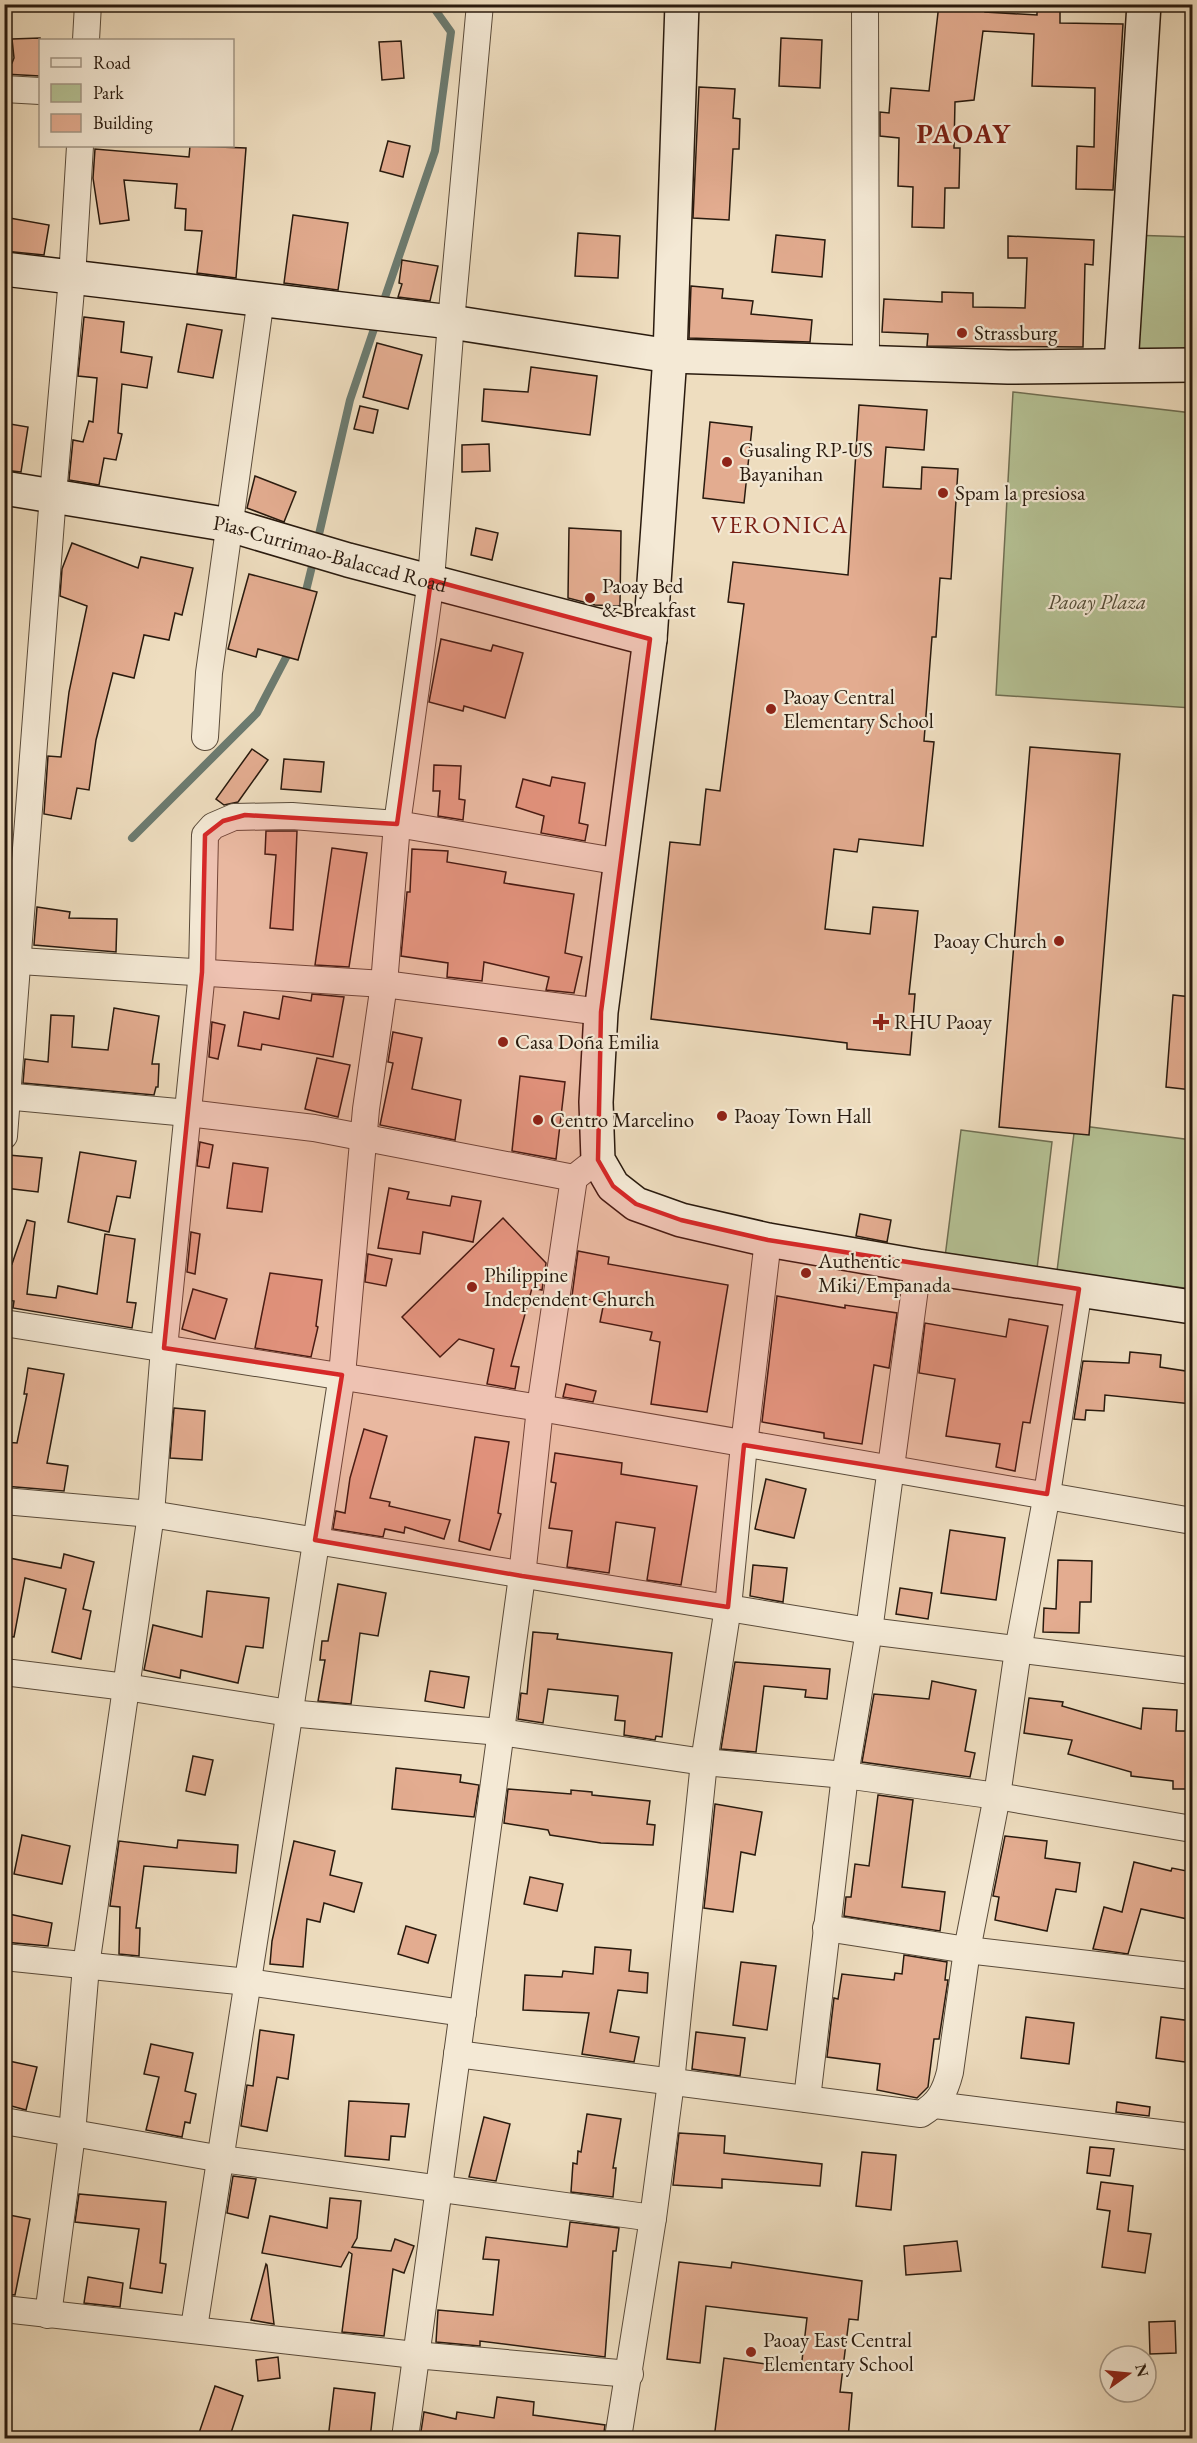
<svg xmlns="http://www.w3.org/2000/svg" width="1197" height="2443" font-family="'EB Garamond',serif">
  <style>
    .green { fill: #b5c295; stroke: #6f6e52; stroke-width: 1.5 }
    .lines { fill: none; stroke-linecap: round; stroke-linejoin: round }
    .stream { stroke: #6c7b70; stroke-width: 8 }
    .building { fill: #e3ac90; stroke: #291a0e; stroke-width: 1.5 }
    .street-casing { stroke: #5a4b3a; stroke-width: 28 }
    .secondary-casing { stroke: #291a0e; stroke-width: 36 }
    .street { stroke: #f4e9d5; stroke-width: 26 }
    .secondary { stroke: #f4e9d5; stroke-width: 33 }
    .marked { fill: #d62828; fill-opacity: 0.2; stroke: #d62828; stroke-width: 4.5; stroke-linejoin: round }
    .poi-dot { fill: #8f2418; stroke: #f4e9d5; stroke-width: 2 }
    .labels { text-anchor: middle; stroke-width: 4.5; stroke-linejoin: round; paint-order: stroke }
    .poi-label { font-size: 21px; fill: #291a0e; stroke: #f4e9d5; text-anchor: start }
    .street-label { font-size: 21px; fill: #291a0e; stroke: #f4e9d5 }
    .park-label { font-size: 21px; font-style: italic; fill: #534c36; stroke: #f4e9d5 }
    .quarter-label { font-size: 24px; letter-spacing: 1.5px; fill: #7a1f14; stroke: #f4e9d5 }
    .district-label { font-size: 27px; font-weight: bold; letter-spacing: 1.5px; fill: #7a1f14; stroke: #f4e9d5 }
  </style>
  <rect width="100%" height="100%" fill="#eeddbf"/>
  <filter id="stains"><feTurbulence type="fractalNoise" baseFrequency=".00333" numOctaves="4"/><feColorMatrix values="0 0 0 0 .2 0 0 0 0 .09 0 0 0 0 .02 0 0 0 .5 -.17"/></filter>
  <radialGradient id="worn" r=".72"><stop offset=".6" stop-color="#630" stop-opacity="0"/><stop offset="1" stop-color="#630" stop-opacity=".3"/></radialGradient>
  <g class="green">
    <polygon points="1130,235 1192,237 1192,352 1137,351"/>
    <polygon points="1013,392 1192,413 1192,708 996,695"/>
    <polygon points="1075,1125 1192,1140 1192,1289 1057,1271"/>
    <polygon points="961,1130 1052,1142 1036,1277 944,1265"/>
  </g>
  <g class="lines">
    <g class="stream">
      <polyline points="382,306 435,151 451,32 431,4"/>
      <polyline points="317,543 350,400 377,320"/>
      <polyline points="304,599 314,558"/>
      <polyline points="132,838 257,713 291,648"/>
    </g>
  </g>
  <g class="building">
    <polygon points="939,4 986,4 985,12 1037,15 1037,6 1060,7 1060,23 1123,24 1113,190 1076,189 1077,146 1094,147 1095,88 1032,86 1034,34 983,31 974,100 955,102 954,148 960,148 959,188 945,188 944,228 912,227 913,187 898,186 899,138 880,136 880,112 889,113 891,88 929,91"/>
    <polygon points="40,38 40,76 4,74 4,64 12,63 14,58 12,39"/>
    <polygon points="781,38 822,40 820,88 779,86"/>
    <polygon points="401,41 404,78 382,80 379,42"/>
    <polygon points="699,87 735,89 733,118 740,119 739,149 733,149 729,220 693,218"/>
    <polygon points="388,141 410,146 403,177 380,171"/>
    <polygon points="190,146 246,148 236,278 197,273 202,231 185,230 186,209 175,208 177,184 124,180 129,220 100,224 93,178 95,149 189,157"/>
    <polygon points="293,215 348,223 338,290 284,283"/>
    <polygon points="4,217 49,225 44,255 4,251"/>
    <polygon points="578,233 620,236 618,278 575,276"/>
    <polygon points="776,235 825,240 822,277 772,272"/>
    <polygon points="1008,236 1094,240 1093,265 1085,264 1083,347 927,346 928,334 882,332 884,299 942,302 942,292 973,293 973,307 1025,308 1027,258 1008,258"/>
    <polygon points="402,260 438,266 430,301 398,297 402,284 399,283"/>
    <polygon points="691,286 723,289 722,298 753,301 751,314 812,320 810,342 689,338"/>
    <polygon points="84,317 124,322 121,352 152,357 147,388 122,384 118,433 122,434 116,460 104,458 99,485 69,480 73,440 83,442 89,421 93,422 97,378 78,376"/>
    <polygon points="187,324 222,330 213,378 178,372"/>
    <polygon points="377,343 422,355 408,409 363,397"/>
    <polygon points="531,367 597,376 590,435 482,421 484,389 528,392"/>
    <polygon points="859,405 927,410 924,450 886,447 883,487 921,489 922,467 958,469 951,579 940,578 936,637 932,637 924,741 934,742 923,846 859,839 857,852 834,849 825,929 870,934 873,907 918,911 909,994 915,994 910,1055 847,1049 847,1043 651,1019 670,842 700,845 706,789 720,791 744,604 728,602 733,562 848,575"/>
    <polygon points="360,406 378,410 373,433 354,429"/>
    <polygon points="710,422 752,427 744,503 703,498"/>
    <polygon points="4,423 28,427 21,472 4,470"/>
    <polygon points="489,444 490,471 462,472 462,445"/>
    <polygon points="255,476 296,492 284,522 247,508"/>
    <polygon points="476,528 498,533 492,560 471,555"/>
    <polygon points="569,528 621,531 620,606 595,605 568,598"/>
    <polygon points="72,543 138,568 141,557 193,568 182,615 175,613 169,640 144,635 134,678 113,673 96,740 89,790 77,788 71,819 44,814 48,756 61,757 69,692 87,606 60,596 62,569"/>
    <polygon points="249,574 317,592 298,660 258,649 256,657 228,649"/>
    <polygon points="441,639 491,651 493,645 523,653 505,718 464,706 463,711 429,702"/>
    <polygon points="1030,747 1120,754 1089,1135 999,1127"/>
    <polygon points="252,749 268,760 238,802 224,805 216,799"/>
    <polygon points="284,759 324,762 321,792 281,789"/>
    <polygon points="434,765 461,766 459,799 465,800 463,820 438,816 440,791 433,791"/>
    <polygon points="552,777 585,783 579,823 588,825 585,841 541,833 544,816 516,807 523,779 550,786"/>
    <polygon points="266,831 297,831 293,930 270,928 276,855 265,854"/>
    <polygon points="332,848 367,853 349,967 315,965"/>
    <polygon points="412,849 448,851 447,862 506,872 504,883 574,894 565,953 582,957 574,993 546,990 549,977 484,962 482,981 447,977 448,963 401,956 407,892 410,892"/>
    <polygon points="37,907 70,912 69,918 117,919 116,952 34,945"/>
    <polygon points="312,994 344,997 333,1057 262,1044 261,1050 238,1046 244,1012 279,1019 283,996 311,1001"/>
    <polygon points="1173,995 1192,997 1192,1090 1166,1087"/>
    <polygon points="114,1008 159,1016 152,1064 159,1064 158,1087 156,1087 154,1095 23,1083 25,1059 48,1062 51,1015 74,1016 72,1047 108,1050"/>
    <polygon points="212,1022 225,1025 218,1059 209,1057"/>
    <polygon points="393,1032 422,1038 412,1089 461,1100 455,1140 380,1125 393,1063 388,1062"/>
    <polygon points="317,1058 350,1065 338,1117 305,1109"/>
    <polygon points="520,1076 565,1082 556,1159 512,1151"/>
    <polygon points="200,1142 213,1145 209,1168 197,1166"/>
    <polygon points="80,1152 136,1161 130,1198 117,1196 109,1232 68,1222"/>
    <polygon points="8,1155 42,1158 38,1192 5,1188"/>
    <polygon points="233,1163 268,1168 262,1212 227,1208"/>
    <polygon points="389,1188 409,1192 407,1199 450,1206 452,1196 481,1201 473,1242 423,1232 420,1254 378,1248"/>
    <polygon points="860,1214 891,1220 887,1242 856,1236"/>
    <polygon points="503,1218 546,1263 542,1290 532,1288 511,1366 519,1367 515,1389 487,1384 494,1349 459,1339 440,1357 402,1317"/>
    <polygon points="27,1220 35,1222 27,1294 56,1298 58,1286 97,1294 105,1234 135,1239 127,1302 136,1303 132,1328 13,1308 14,1301 4,1299 9,1263 12,1264"/>
    <polygon points="191,1232 200,1234 195,1274 187,1272"/>
    <polygon points="578,1251 609,1257 608,1264 728,1285 707,1412 651,1404 660,1342 650,1340 652,1332 600,1322 604,1302 572,1296"/>
    <polygon points="368,1254 392,1259 386,1286 365,1282"/>
    <polygon points="270,1273 322,1280 316,1326 318,1327 311,1357 255,1348"/>
    <polygon points="193,1289 227,1299 215,1339 182,1329"/>
    <polygon points="777,1296 845,1308 845,1305 897,1313 889,1368 874,1365 862,1444 824,1438 824,1433 762,1422"/>
    <polygon points="1009,1319 1048,1326 1030,1423 1023,1422 1015,1471 996,1467 1000,1444 946,1436 955,1379 919,1373 925,1323 1006,1337"/>
    <polygon points="1130,1352 1161,1355 1160,1367 1192,1372 1192,1404 1105,1395 1104,1411 1086,1410 1085,1420 1074,1419 1083,1361 1129,1363"/>
    <polygon points="28,1368 64,1374 47,1463 68,1466 64,1491 4,1486 4,1442 17,1443 27,1394 24,1394"/>
    <polygon points="566,1384 596,1391 593,1402 563,1397"/>
    <polygon points="174,1408 205,1411 202,1460 170,1458"/>
    <polygon points="364,1429 387,1436 370,1498 390,1502 389,1506 450,1520 444,1539 405,1527 404,1533 385,1529 383,1537 333,1529 336,1511 345,1513 350,1478"/>
    <polygon points="475,1437 509,1442 498,1513 501,1514 490,1550 459,1541"/>
    <polygon points="555,1453 622,1463 621,1474 697,1486 681,1585 647,1580 655,1528 616,1522 609,1573 567,1567 572,1531 549,1528 556,1483 551,1482"/>
    <polygon points="766,1479 806,1489 794,1538 755,1529"/>
    <polygon points="950,1530 1005,1538 996,1600 941,1593"/>
    <polygon points="64,1554 94,1562 83,1609 91,1611 81,1659 52,1652 66,1589 25,1578 14,1637 4,1636 4,1557 61,1568"/>
    <polygon points="1058,1560 1092,1561 1091,1602 1080,1602 1079,1633 1043,1632 1044,1608 1056,1609"/>
    <polygon points="753,1565 787,1568 783,1602 750,1596"/>
    <polygon points="338,1584 386,1593 378,1636 360,1633 351,1704 318,1701 325,1660 320,1660 322,1641 328,1641"/>
    <polygon points="900,1588 932,1593 928,1619 896,1614"/>
    <polygon points="207,1591 269,1598 263,1648 246,1646 238,1683 181,1670 180,1678 144,1670 153,1625 202,1637"/>
    <polygon points="533,1632 558,1634 557,1639 672,1653 662,1737 656,1736 655,1740 624,1735 625,1721 615,1720 618,1696 548,1689 543,1723 518,1719 521,1693 527,1694"/>
    <polygon points="735,1662 830,1669 827,1699 805,1697 806,1690 764,1686 756,1752 721,1749"/>
    <polygon points="430,1671 469,1677 464,1708 425,1701"/>
    <polygon points="932,1681 976,1690 965,1751 975,1753 970,1777 862,1762 874,1694 929,1699"/>
    <polygon points="1029,1698 1063,1702 1062,1706 1141,1729 1143,1708 1177,1710 1176,1731 1192,1731 1192,1789 1173,1789 1173,1781 1131,1776 1131,1772 1068,1754 1072,1740 1024,1733"/>
    <polygon points="193,1756 213,1760 205,1795 186,1791"/>
    <polygon points="396,1768 461,1775 460,1782 479,1785 474,1817 392,1809"/>
    <polygon points="508,1789 571,1794 571,1790 592,1792 592,1795 650,1801 647,1824 655,1825 653,1845 601,1843 550,1835 548,1830 504,1823"/>
    <polygon points="878,1795 913,1800 902,1887 945,1892 940,1931 844,1916 846,1897 851,1897 855,1864 869,1866"/>
    <polygon points="715,1804 762,1812 755,1855 741,1852 733,1912 704,1908"/>
    <polygon points="22,1835 70,1846 62,1884 14,1874"/>
    <polygon points="1005,1836 1047,1841 1045,1858 1080,1863 1076,1892 1056,1889 1047,1931 995,1920 999,1897 993,1896"/>
    <polygon points="178,1840 238,1845 236,1873 144,1866 136,1928 140,1928 139,1956 119,1954 120,1907 110,1906 119,1841 177,1848"/>
    <polygon points="294,1841 335,1851 330,1875 362,1883 354,1912 324,1903 320,1922 307,1919 303,1967 270,1964 272,1941"/>
    <polygon points="1134,1862 1171,1871 1172,1868 1192,1872 1192,1920 1141,1909 1128,1954 1093,1949 1104,1907 1122,1912"/>
    <polygon points="530,1877 563,1884 557,1911 524,1904"/>
    <polygon points="4,1913 52,1923 48,1946 4,1942"/>
    <polygon points="406,1926 436,1935 428,1963 398,1954"/>
    <polygon points="595,1947 631,1950 629,1971 648,1973 647,1993 618,1990 610,2032 639,2037 634,2062 582,2054 589,2013 523,2010 525,1975 562,1977 563,1971 593,1974"/>
    <polygon points="904,1955 947,1962 945,1980 948,1980 939,2039 934,2039 928,2087 917,2098 877,2090 880,2064 827,2057 834,1998 838,1999 842,1974 894,1980 895,1973 902,1974"/>
    <polygon points="741,1962 776,1966 767,2030 733,2025"/>
    <polygon points="1026,2017 1074,2023 1069,2064 1021,2058"/>
    <polygon points="1161,2017 1192,2021 1192,2063 1156,2058"/>
    <polygon points="260,2030 294,2035 288,2079 277,2077 267,2131 241,2126 247,2085 253,2086"/>
    <polygon points="696,2032 745,2038 740,2076 692,2069"/>
    <polygon points="151,2044 193,2053 185,2091 196,2094 190,2123 185,2122 182,2137 146,2130 159,2077 144,2074"/>
    <polygon points="9,2061 37,2067 26,2110 4,2104 4,2078"/>
    <polygon points="349,2101 409,2104 405,2137 391,2136 389,2160 345,2156"/>
    <polygon points="1117,2102 1150,2107 1149,2116 1116,2112"/>
    <polygon points="587,2114 621,2119 613,2168 616,2168 613,2197 571,2192 573,2163 577,2164 578,2151 581,2152"/>
    <polygon points="484,2117 510,2124 496,2181 469,2177"/>
    <polygon points="679,2133 725,2136 724,2153 822,2164 820,2186 722,2179 722,2188 673,2185"/>
    <polygon points="1090,2147 1114,2149 1110,2176 1087,2173"/>
    <polygon points="862,2152 896,2155 891,2210 856,2206"/>
    <polygon points="233,2176 256,2179 248,2218 227,2213"/>
    <polygon points="1101,2182 1133,2186 1128,2231 1151,2234 1145,2273 1102,2267 1110,2211 1097,2209"/>
    <polygon points="79,2194 166,2202 160,2263 166,2264 162,2293 130,2288 139,2229 75,2222"/>
    <polygon points="330,2198 361,2201 357,2238 352,2247 391,2251 395,2239 414,2246 404,2273 393,2269 384,2336 342,2332 352,2254 349,2252 341,2267 262,2253 270,2216 327,2228"/>
    <polygon points="4,2214 30,2219 15,2295 4,2294"/>
    <polygon points="570,2222 619,2228 616,2251 613,2251 605,2357 480,2341 480,2346 436,2342 438,2310 493,2315 499,2260 483,2259 486,2237 567,2247"/>
    <polygon points="957,2241 961,2271 906,2275 904,2246"/>
    <polygon points="679,2262 731,2268 732,2262 862,2281 858,2320 849,2319 840,2392 852,2393 848,2439 714,2439 724,2358 801,2369 807,2318 706,2306 700,2363 667,2359"/>
    <polygon points="266,2264 267,2265 274,2324 251,2320"/>
    <polygon points="88,2277 123,2283 120,2307 84,2303"/>
    <polygon points="1175,2321 1176,2353 1150,2354 1149,2322"/>
    <polygon points="278,2357 280,2378 258,2381 256,2360"/>
    <polygon points="215,2386 243,2396 229,2439 213,2439 199,2433"/>
    <polygon points="334,2388 375,2393 370,2439 328,2439"/>
    <polygon points="497,2397 534,2402 533,2415 605,2425 603,2439 420,2438 424,2412 456,2419 457,2412 494,2418"/>
  </g>
  <g class="lines">
    <g class="street-casing">
      <g id="street">
        <polyline points="865,4 866,361"/>
        <polyline points="86,40 88,4"/>
        <polyline points="4,89 40,91"/>
        <polyline points="205,737 209,673 261,298"/>
        <polyline points="4,960 384,984 601,1012"/>
        <polyline points="4,1096 188,1113 314,1128 574,1178 588,1167"/>
        <polyline points="4,1136 53,495 72,278 80,146"/>
        <polyline points="4,1323 540,1408 1192,1521"/>
        <polyline points="4,1501 151,1514 869,1631 1192,1671"/>
        <polyline points="4,1672 126,1687 289,1713 500,1732 704,1762 845,1775 997,1796 1192,1829"/>
        <polyline points="826,1928 967,1950 1192,1976"/>
        <polyline points="4,1957 248,1982 463,2013"/>
        <path d="M457 2054 921 2114C939 2103 945 2092 950 2072L967 1950 997 1796 1018 1650 1047 1494 1079 1289"/>
        <polyline points="807,2099 845,1775 869,1631 918,1266"/>
        <polyline points="935,2105 1192,2137"/>
        <polyline points="4,2121 222,2159 653,2218"/>
        <polyline points="4,2309 415,2355 630,2374"/>
        <polyline points="48,2315 72,2134 86,1966 151,1514 164,1348 202,972 205,835 213,826 234,817 292,816 397,824 621,862"/>
        <polyline points="194,2328 342,1375 366,1109 384,984 397,824 431,580 451,322 480,4"/>
        <polyline points="405,2438 522,1576 540,1408 574,1178"/>
        <polyline points="618,2438 653,2218 671,2082 704,1762 728,1607 744,1445 768,1240"/>
      </g>
    </g>
    <g class="secondary-casing">
      <g id="secondary">
        <polyline points="682,4 670,356 650,639 601,1012 596,1102 598,1160 613,1186 636,1204 681,1220 768,1240 918,1266 1192,1307"/>
        <polyline points="4,269 451,322 670,356 1008,367 1192,365"/>
        <polyline points="1121,365 1144,4"/>
        <path id="s1" d="M4 488 230 525 348 560 650 639"/>
      </g>
    </g>
    <use href="#street" class="street"/>
    <use href="#secondary" class="secondary"/>
  </g>
  <path class="marked" d="M431 580 650 639 601 1012 598 1160 613 1186 636 1204 681 1220 768 1240 1079 1289 1047 1494 744 1445 728 1607 522 1576 315 1540 342 1375 164 1348 202 972 205 835 223 821 245 815 397 824Z"/>
  <g class="poi-dot">
    <circle cx="962" cy="333" r="6"/>
    <circle cx="727" cy="462" r="6"/>
    <circle cx="943" cy="493" r="6"/>
    <circle cx="590" cy="598" r="6"/>
    <circle cx="771" cy="709" r="6"/>
    <circle cx="1059" cy="941" r="6"/>
    <path d="M878 1013h6v6h6v6h-6v6h-6v-6h-6v-6h6z"/>
    <circle cx="503" cy="1042" r="6"/>
    <circle cx="722" cy="1116" r="6"/>
    <circle cx="538" cy="1120" r="6"/>
    <circle cx="806" cy="1273" r="6"/>
    <circle cx="472" cy="1287" r="6"/>
    <circle cx="751" cy="2352" r="6"/>
  </g>
  <g class="labels">
    <g class="poi-label">
      <text x="974" y="340">Strassburg</text>
      <text x="739" y="457">Gusaling RP-US<tspan x="739" dy="24">Bayanihan</tspan></text>
      <text x="955" y="500">Spam la presiosa</text>
      <text x="602" y="593">Paoay Bed<tspan x="602" dy="24">&amp; Breakfast</tspan></text>
      <text x="783" y="704">Paoay Central<tspan x="783" dy="24">Elementary School</tspan></text>
      <text x="1047" y="948" text-anchor="end">Paoay Church</text>
      <text x="894" y="1029">RHU Paoay</text>
      <text x="515" y="1049">Casa Doña Emilia</text>
      <text x="734" y="1123">Paoay Town Hall</text>
      <text x="550" y="1127">Centro Marcelino</text>
      <text x="818" y="1268">Authentic<tspan x="818" dy="24">Miki/Empanada</tspan></text>
      <text x="484" y="1282">Philippine<tspan x="484" dy="24">Independent Church</tspan></text>
      <text x="763" y="2347">Paoay East Central<tspan x="763" dy="24">Elementary School</tspan></text>
    </g>
    <g class="street-label">
      <text dy="7" stroke="none"><textPath href="#s1" startOffset="333">Pias-Currimao-Balaccad Road</textPath></text>
    </g>
    <g class="park-label">
      <text x="1097" y="609">Paoay Plaza</text>
    </g>
    <g class="quarter-label">
      <text x="780" y="533">VERONICA</text>
    </g>
    <g class="district-label">
      <text x="964" y="143">PAOAY</text>
    </g>
  </g>
  <rect width="1197" height="2443" fill="none" stroke="#eeddbf" stroke-width="24"/>
  <rect x="6" y="6" width="1185" height="2431" fill="none" stroke="#291a0e" stroke-width="3"/>
  <rect x="12" y="12" width="1173" height="2419" fill="none" stroke="#291a0e" stroke-width="1.5"/>
  <rect x="39" y="39" width="195" height="108" fill="#f4e9d5" stroke="#a39685" stroke-width="1.5"/>
  <rect x="51" y="58" width="30" height="9" fill="#f4e9d5" stroke="#a39685" stroke-width="1.5"/>
  <text x="93" y="69" font-size="18" fill="#291a0e">Road</text>
  <rect x="51" y="84" width="30" height="18" fill="#b5c295" stroke="#a39685" stroke-width="1.5"/>
  <text x="93" y="99" font-size="18" fill="#291a0e">Park</text>
  <rect x="51" y="114" width="30" height="18" fill="#e3ac90" stroke="#a39685" stroke-width="1.5"/>
  <text x="93" y="129" font-size="18" fill="#291a0e">Building</text>
  <g transform="translate(1128 2374) rotate(75)"><circle r="28" fill="#f4e9d5" stroke="#a39685" stroke-width="1.5"/>
  <path d="M0-4.5L10 22L0 15L-10 22Z" fill="#8f2418"/>
  <text y="-9" font-size="16" font-weight="bold" text-anchor="middle" fill="#291a0e">N</text>
  </g>
  <rect width="100%" height="100%" filter="url(#stains)"/>
  <rect width="100%" height="100%" fill="url(#worn)"/>
</svg>
